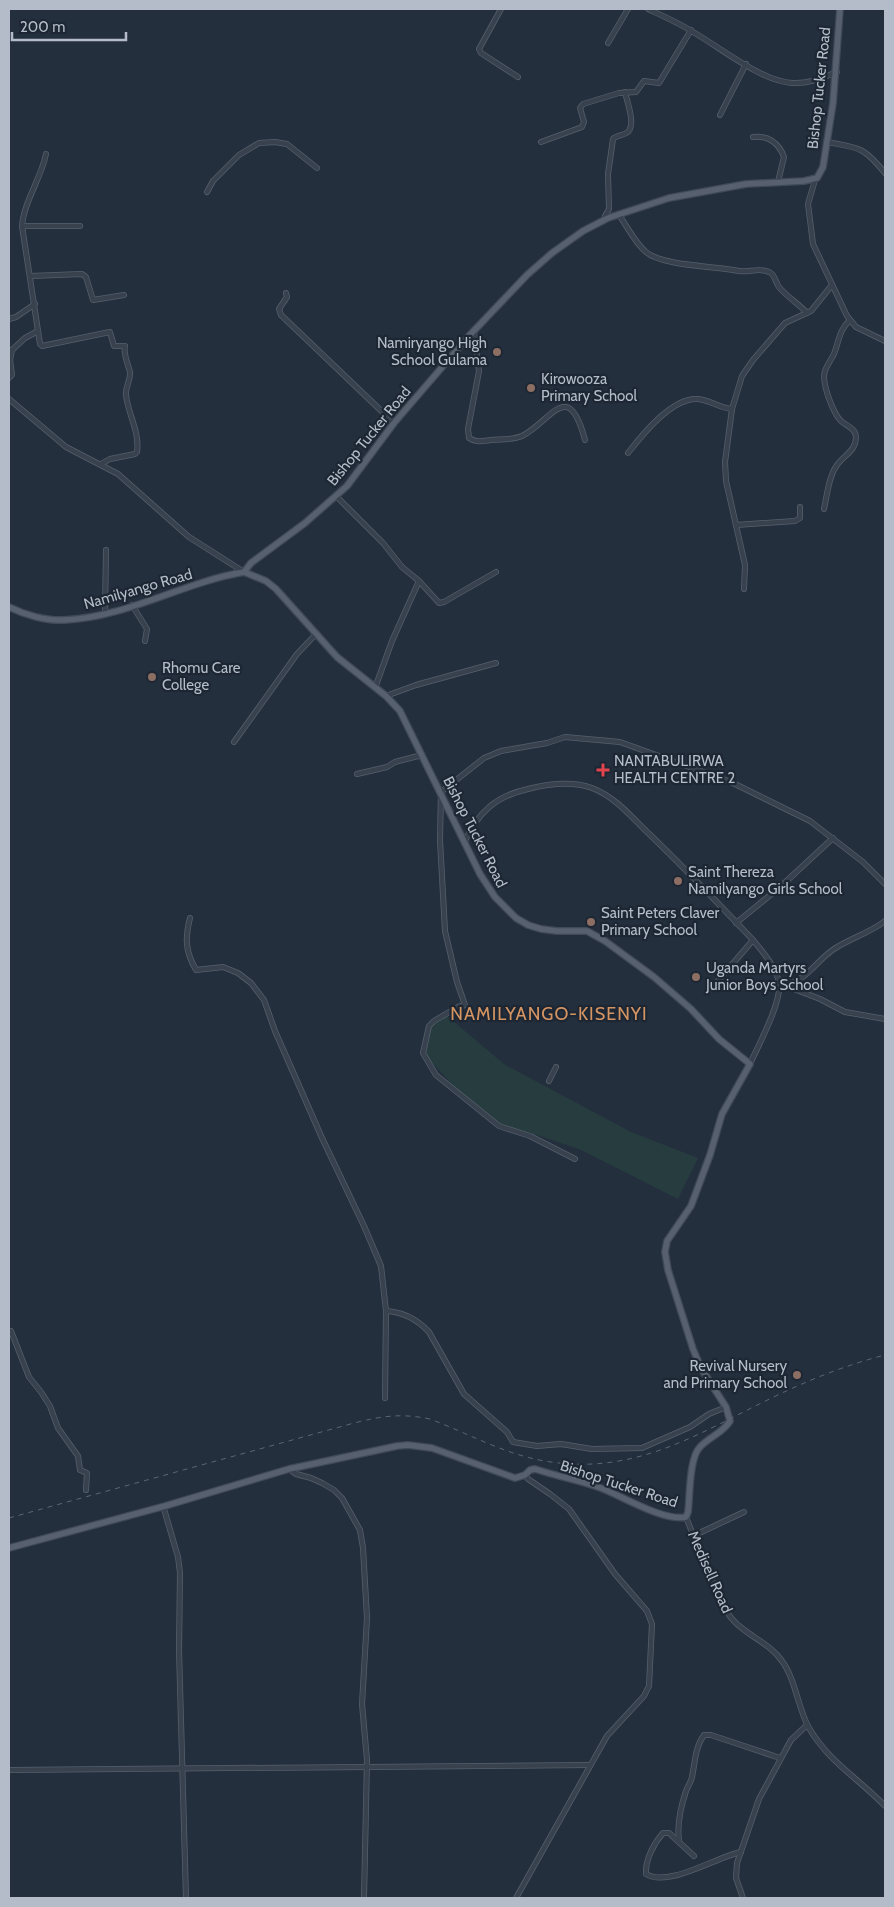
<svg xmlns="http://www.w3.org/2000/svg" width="894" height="1907" font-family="Cabin,sans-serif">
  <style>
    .green { fill: #263c3f }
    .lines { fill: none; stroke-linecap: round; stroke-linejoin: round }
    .minor-casing { stroke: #565f6c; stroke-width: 6 }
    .major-casing { stroke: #414a57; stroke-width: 8 }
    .minor { stroke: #38414e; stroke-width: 4.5 }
    .major { stroke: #56606e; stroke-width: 5.5 }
    .rail { stroke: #5a6575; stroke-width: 1; stroke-dasharray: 5 5; stroke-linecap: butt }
    .education-dot { fill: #8d6e63; stroke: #1d2633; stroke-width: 2 }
    .health-dot { fill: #e0444e; stroke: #1d2633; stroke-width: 2 }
    .labels { text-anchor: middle; stroke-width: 4.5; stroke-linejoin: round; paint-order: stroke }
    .street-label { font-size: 15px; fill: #b4bcc9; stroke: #1d2633 }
    .poi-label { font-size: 15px; fill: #b4bcc9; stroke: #1d2633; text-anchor: start }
    .quarter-label { font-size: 18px; letter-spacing: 1px; fill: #d59563; stroke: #1d2633 }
  </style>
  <rect width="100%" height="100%" fill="#242f3e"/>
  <polygon class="green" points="447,1016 504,1064 631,1132 698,1158 678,1199 579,1149 540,1136 505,1127 464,1097 424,1054 431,1026"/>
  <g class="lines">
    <g class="minor-casing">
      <g id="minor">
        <polyline points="501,9 479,49 481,53 518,77"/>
        <path d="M648 9C663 16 679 23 693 32 721 48 761 81 792 83 809 84 822 78 837 72"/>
        <polyline points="608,43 628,9"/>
        <polyline points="720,115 746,64"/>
        <path d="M753 137C768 135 779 143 784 157L778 182"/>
        <polyline points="541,142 582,127 584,122 580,108 583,104 619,93 636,92 644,81 659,83 691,30"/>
        <path d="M827 142C859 148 863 146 885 173"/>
        <path d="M46 154C41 179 24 201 22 226L40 344 42 346 110 332 114 346H125C123 354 128 364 130 372 131 380 125 387 126 395 128 414 140 432 137 452L135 454 110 459 101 464"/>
        <polyline points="815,180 808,204 813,244 847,316 856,327 885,341"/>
        <polyline points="207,192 213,181 239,155 259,143 275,142 287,144 317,168"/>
        <path d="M619 215C627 226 635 243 646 252 662 266 716 266 739 271 748 273 759 267 769 272 775 274 775 282 779 287 787 297 799 304 807 313"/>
        <path d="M605 216 609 209 608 174 613 139C617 135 623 136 628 132 636 124 627 102 625 92"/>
        <polyline points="22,226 80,226"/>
        <polyline points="30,276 82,274 86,277 93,300 124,295"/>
        <polyline points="286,293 287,297 279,309 281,315 394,423"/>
        <polyline points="9,319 16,317 35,304"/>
        <path d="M474 331 479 371 468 429 469 438C476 443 483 441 491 440 501 439 513 440 522 436 551 422 568 376 585 440"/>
        <polyline points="9,378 12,375 10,360 12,350 25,338 38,331"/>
        <polyline points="9,399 66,447 118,474 189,537 244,572"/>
        <path d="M628 453C642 435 672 397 698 399 710 400 719 408 732 409"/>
        <polyline points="336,496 383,543 402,567 419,581 439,603 444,602 496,572"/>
        <path d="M824 509C827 495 829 476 837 465 844 455 856 451 856 437 856 429 847 426 841 421 833 413 821 382 825 371 827 365 831 360 834 354 839 341 839 330 850 320"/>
        <polyline points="736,525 795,521 800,518 800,507"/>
        <polyline points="744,589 745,565 726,481 725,462 732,409 742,376 753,360 785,323 811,311 832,285"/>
        <polyline points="132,605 147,629 145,641"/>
        <polyline points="105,614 106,550"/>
        <polyline points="375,688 392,641 419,581"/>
        <polyline points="386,696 416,685 496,663"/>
        <polyline points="234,742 297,654 316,634"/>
        <polyline points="357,774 387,767 395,762 422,755"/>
        <path d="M464 843C478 812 496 796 528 789 548 784 572 781 592 788 613 796 628 813 643 828 681 864 717 902 753 940 763 952 776 967 779 983 782 1002 758 1046 750 1064"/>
        <path d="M190 918C185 938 185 951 196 970L223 967 238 973 251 983 264 1000 275 1031 322 1138 364 1226 381 1266 386 1311 385 1398"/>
        <polyline points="736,923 779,888 833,838"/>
        <path d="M785 986C809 978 815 962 834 949 850 938 870 933 885 921"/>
        <polyline points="786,986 820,999 845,1012 885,1019"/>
        <polyline points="711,989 753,940"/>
        <polyline points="549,1081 556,1067"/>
        <polyline points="575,1159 530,1136 499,1126 436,1075 423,1053 429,1026 434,1021 458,1007 465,1005 457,982 445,931 440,840 441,792 484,758 501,751 547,743 565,737 620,742 731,782 810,821 863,862 885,884"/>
        <path d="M386 1311C404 1312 417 1319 429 1332L464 1394 507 1432 513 1442 537 1446 561 1444 592 1449 642 1448 690 1427 709 1414 726 1407"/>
        <polyline points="11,1331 29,1377 41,1392 50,1406 58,1428 78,1456 80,1470 87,1473 86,1490"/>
        <polyline points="289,1469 296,1474 311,1478 322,1483 334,1490 342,1498 360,1530 363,1548 367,1618 362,1704 367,1760 364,1898"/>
        <polyline points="165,1506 164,1509 178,1557 180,1573 179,1650 186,1898"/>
        <path d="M686 1517C696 1542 705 1566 717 1590 721 1600 725 1612 733 1620 747 1636 770 1643 782 1661 796 1680 798 1709 809 1728 829 1762 858 1778 885 1806"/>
        <polyline points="693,1536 744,1512"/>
        <polyline points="9,1770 590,1765"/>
        <path d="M679 1841C677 1826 681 1806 686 1791 688 1786 691 1782 692 1777 695 1763 695 1747 704 1735H711L780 1758"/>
        <path d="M694 1856 669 1833H663C654 1843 645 1860 646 1874 668 1888 716 1857 741 1852"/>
        <polyline points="516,1898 607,1736 644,1696 649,1686 652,1624 647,1611 615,1574 569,1509 550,1494 528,1479 525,1475"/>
        <polyline points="743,1898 736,1878 737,1863 759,1799 791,1740 807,1725"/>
      </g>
    </g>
    <g class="major-casing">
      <g id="major">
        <polyline points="244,572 251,563 305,523 347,486 394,423 468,337 527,275 552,253 583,231 608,218 669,198 746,184 804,181 817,178 823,167 833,103 840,9"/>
        <path d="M9 607C25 615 46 621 64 620 125 618 184 582 244 572"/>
        <path d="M9 1548 165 1506 289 1469 397 1446 408 1445 432 1448 515 1478 525 1475 530 1470 535 1469C556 1476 578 1480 598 1487 621 1495 663 1522 686 1517L688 1512C690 1496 689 1458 700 1447 709 1437 723 1433 730 1421L726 1407 701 1368 693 1349 668 1270 665 1252 667 1241 691 1206 710 1155 722 1114 750 1064 719 1039 691 1009 654 977 605 941 587 931H557L541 929 528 925 516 918 495 897 480 874 400 711 386 696 337 657 276 589 266 581 244 572"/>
      </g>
    </g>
    <use href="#minor" class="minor"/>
    <use href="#major" class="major"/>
    <path class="rail" d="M9 1518 354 1423C382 1416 401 1413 430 1419 470 1434 507 1456 551 1462 641 1475 705 1429 782 1393 816 1377 850 1364 885 1355"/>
  </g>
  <g class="education-dot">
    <circle cx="497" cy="352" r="5"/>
    <circle cx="531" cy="388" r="5"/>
    <circle cx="152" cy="677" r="5"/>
    <circle cx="678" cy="881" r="5"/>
    <circle cx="591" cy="922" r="5"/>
    <circle cx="696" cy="977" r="5"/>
    <circle cx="797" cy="1375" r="5"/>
  </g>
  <path class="health-dot" d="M600.5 762.5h5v5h5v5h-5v5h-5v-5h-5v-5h5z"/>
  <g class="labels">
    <g class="street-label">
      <text transform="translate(819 88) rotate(-84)" y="5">Bishop Tucker Road</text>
      <text transform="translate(369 436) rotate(-51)" y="5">Bishop Tucker Road</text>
      <text transform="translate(138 589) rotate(-16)" y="5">Namilyango Road</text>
      <text transform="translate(475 832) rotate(63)" y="5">Bishop Tucker Road</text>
      <text transform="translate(619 1484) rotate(18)" y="5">Bishop Tucker Road</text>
      <text transform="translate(710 1572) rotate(66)" y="5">Medisell Road</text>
    </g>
    <g class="poi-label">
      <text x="487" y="348" text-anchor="end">Namiryango High<tspan x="487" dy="17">School Gulama</tspan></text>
      <text x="541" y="384">Kirowooza<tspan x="541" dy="17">Primary School</tspan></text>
      <text x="162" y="673">Rhomu Care<tspan x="162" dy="17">College</tspan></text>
      <text x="614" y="766">NANTABULIRWA<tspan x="614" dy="17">HEALTH CENTRE 2</tspan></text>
      <text x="688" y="877">Saint Thereza<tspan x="688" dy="17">Namilyango Girls School</tspan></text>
      <text x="601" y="918">Saint Peters Claver<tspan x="601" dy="17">Primary School</tspan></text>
      <text x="706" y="973">Uganda Martyrs<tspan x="706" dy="17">Junior Boys School</tspan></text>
      <text x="787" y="1371" text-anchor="end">Revival Nursery<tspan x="787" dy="17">and Primary School</tspan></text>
    </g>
    <g class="quarter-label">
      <text x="549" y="1020">NAMILYANGO-KISENYI</text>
    </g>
  </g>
  <rect width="894" height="1907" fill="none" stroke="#b4bcc9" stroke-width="20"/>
  <path d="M12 32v8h114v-8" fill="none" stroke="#b4bcc9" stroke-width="2.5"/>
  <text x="20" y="32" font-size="15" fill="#b4bcc9" stroke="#1d2633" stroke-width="4" paint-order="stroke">200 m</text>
</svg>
